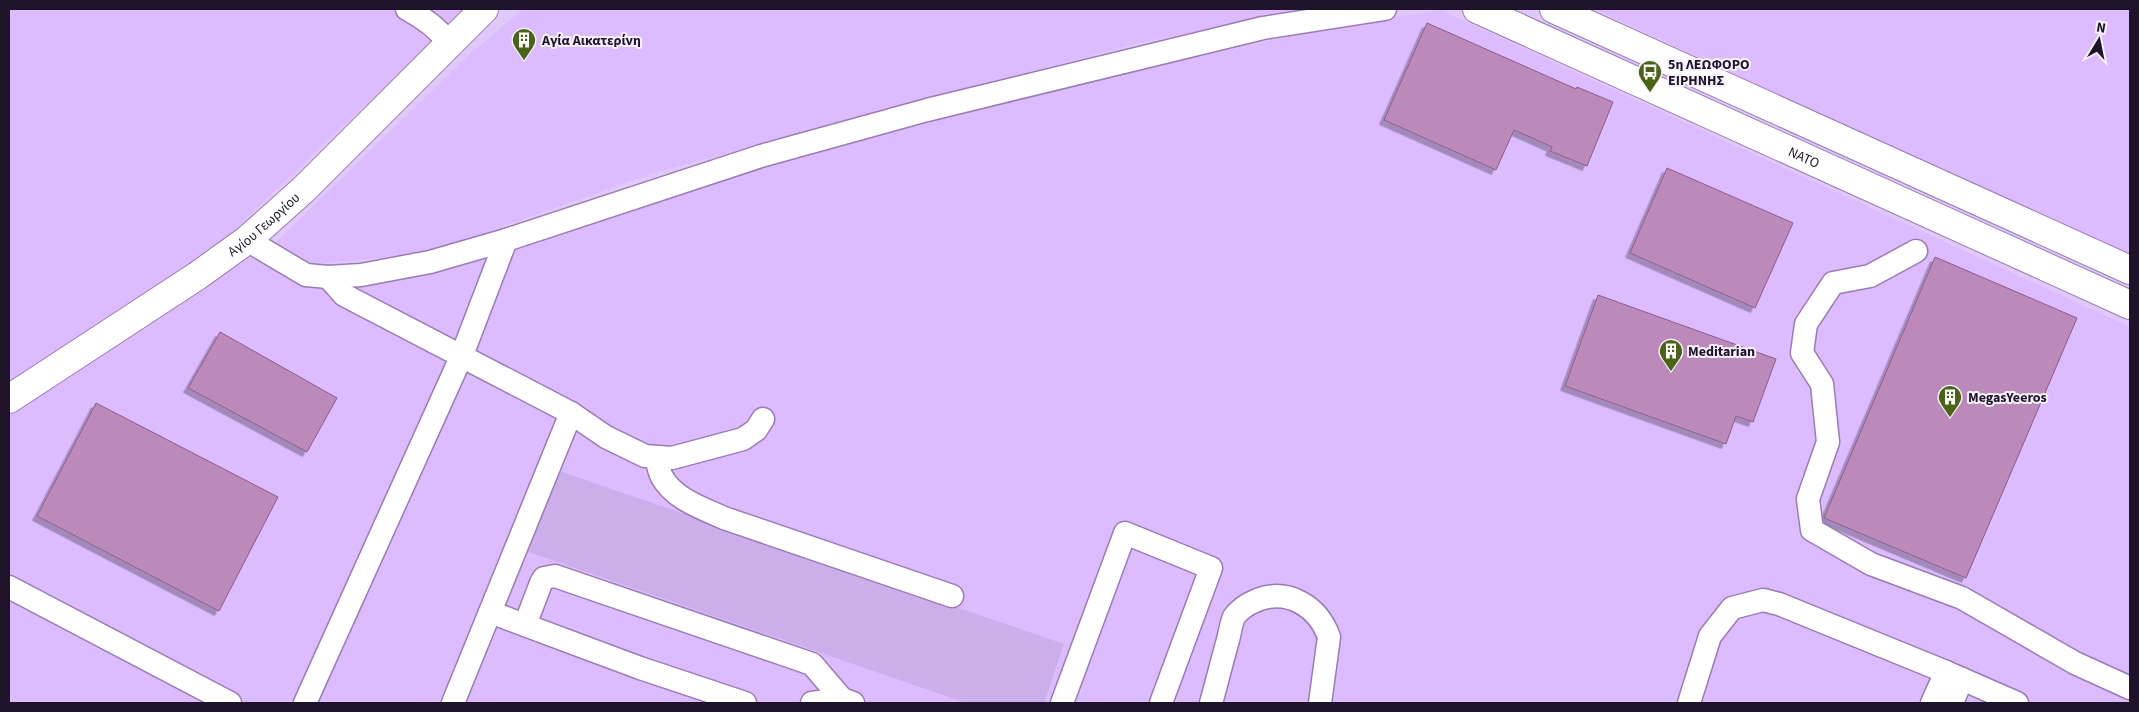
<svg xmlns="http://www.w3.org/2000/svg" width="2139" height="712" font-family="'Source Sans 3',sans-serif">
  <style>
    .built { fill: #dcbbfe }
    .green { fill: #ccaeeb }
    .building { fill: #bb8aba; stroke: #8a5c8a; filter: url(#shadow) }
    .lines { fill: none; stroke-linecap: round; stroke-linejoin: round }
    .minor-casing { stroke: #997cb5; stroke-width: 25 }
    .major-casing { stroke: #997cb5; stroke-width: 30 }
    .minor { stroke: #fff; stroke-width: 22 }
    .major { stroke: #fff; stroke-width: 28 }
    .labels { text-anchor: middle; stroke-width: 4; stroke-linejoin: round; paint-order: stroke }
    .poi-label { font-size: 14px; font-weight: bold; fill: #1e1329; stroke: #f8f2ff; text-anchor: start }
    .street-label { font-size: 14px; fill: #1e1329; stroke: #f8f2ff }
  </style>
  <defs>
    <filter id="shadow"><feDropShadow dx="-4.5" dy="4.5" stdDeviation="0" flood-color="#0004"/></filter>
  </defs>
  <rect width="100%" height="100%" fill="#e0c8f9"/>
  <g class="built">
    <polygon points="9,9 465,9 225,239 319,289 425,275 563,233 774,163 1072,85 1323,29 1440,10 2130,327 2130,703 9,703"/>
    <polygon points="524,9 1315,9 1138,43 647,175 431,252 300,266 271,247 472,52"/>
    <polygon points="1595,9 2130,9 2130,259"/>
  </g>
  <polygon class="green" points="556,470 1064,644 1044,703 966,703 523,550"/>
  <g class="building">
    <polygon points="1427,23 1576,89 1577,87 1613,102 1587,166 1550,151 1552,147 1514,130 1496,170 1384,120"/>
    <polygon points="1667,168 1793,223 1755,308 1630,253"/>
    <polygon points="1935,257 2077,318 1966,578 1824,518"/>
    <polygon points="1598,295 1776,359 1753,422 1736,416 1726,444 1565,386"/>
    <polygon points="220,332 337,398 307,452 188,388"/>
    <polygon points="96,403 278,497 219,611 37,516"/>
  </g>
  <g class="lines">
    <g class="minor-casing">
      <g id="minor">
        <path d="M407 9C424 18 438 28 450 44"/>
        <polyline points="247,240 306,275 328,277 361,275 430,262 506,240 761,156 927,110 1263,28 1385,9"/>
        <polyline points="1916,251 1870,276 1833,283 1806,324 1802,353 1822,384 1828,442 1808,499 1812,530 1871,564 1962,598 2075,663 2130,688"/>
        <polyline points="328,277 344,295 571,413 606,437 645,456 672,458 743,439 756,430 763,419"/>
        <path d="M656 458C658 464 659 472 662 477 674 499 702 508 724 518L952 596"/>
        <polyline points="9,587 230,703"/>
        <polyline points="490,612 640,668 745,703"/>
        <polyline points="525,625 541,583 544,578 555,576 812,664 842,699"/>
        <polyline points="305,703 462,355 506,240"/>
        <polyline points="453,703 571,413"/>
        <polyline points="812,703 842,699 853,703"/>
        <polyline points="1062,703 1125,533 1211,568 1161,703"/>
        <path d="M1211 703C1217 682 1222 661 1228 640 1230 633 1231 623 1234 617 1239 610 1248 604 1255 601 1287 587 1318 606 1329 637L1320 703"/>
        <polyline points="1689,703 1710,636 1732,608 1763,600 1779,604 1946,672 2017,703"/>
        <polyline points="1932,703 1946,672"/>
        <polyline points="1952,703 1962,679"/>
      </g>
    </g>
    <g class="major-casing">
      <g id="major">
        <path id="s1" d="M1477 9 2130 305"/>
        <polyline points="1554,9 2130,270"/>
        <path id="s2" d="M9 399 197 276 247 240 303 190 484 9"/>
      </g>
    </g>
    <use href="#minor" class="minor"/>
    <use href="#major" class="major"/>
  </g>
  <defs>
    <g id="building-pin" transform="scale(1.25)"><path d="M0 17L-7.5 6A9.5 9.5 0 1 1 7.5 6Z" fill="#496415" stroke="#f8f2ff"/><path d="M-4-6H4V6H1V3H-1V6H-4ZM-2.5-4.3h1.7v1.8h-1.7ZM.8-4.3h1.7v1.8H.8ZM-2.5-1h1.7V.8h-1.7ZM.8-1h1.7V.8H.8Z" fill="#fff"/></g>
    <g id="bus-pin" transform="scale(1.25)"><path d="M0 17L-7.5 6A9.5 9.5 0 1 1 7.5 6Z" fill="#496415" stroke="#f8f2ff"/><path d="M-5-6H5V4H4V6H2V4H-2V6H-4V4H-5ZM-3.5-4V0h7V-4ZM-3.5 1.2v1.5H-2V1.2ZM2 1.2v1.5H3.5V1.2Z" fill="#fff"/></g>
  </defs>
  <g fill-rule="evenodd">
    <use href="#building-pin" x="524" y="40"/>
    <use href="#bus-pin" x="1650" y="72"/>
    <use href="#building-pin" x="1671" y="351"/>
    <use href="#building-pin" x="1950" y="397"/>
  </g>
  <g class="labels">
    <g class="poi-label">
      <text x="542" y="45">Αγία Αικατερίνη</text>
      <text x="1668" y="69">5η ΛΕΩΦΟΡΟ<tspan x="1668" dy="16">ΕΙΡΗΝΗΣ</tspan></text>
      <text x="1688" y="356">Meditarian</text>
      <text x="1968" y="402">MegasYeeros</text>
    </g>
    <g class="street-label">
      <text dy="5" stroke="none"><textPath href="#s1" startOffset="359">ΝΑΤΟ</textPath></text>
      <text dy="5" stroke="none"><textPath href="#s2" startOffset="309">Αγίου Γεωργίου</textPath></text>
    </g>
  </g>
  <rect width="2139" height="712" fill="none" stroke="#1e1329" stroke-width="20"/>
  <g transform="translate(2099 40) rotate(10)" stroke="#f8f2ff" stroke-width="4" paint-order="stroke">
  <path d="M0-4L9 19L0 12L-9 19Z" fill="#1e1329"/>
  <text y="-8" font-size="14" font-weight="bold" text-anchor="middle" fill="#1e1329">N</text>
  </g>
</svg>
